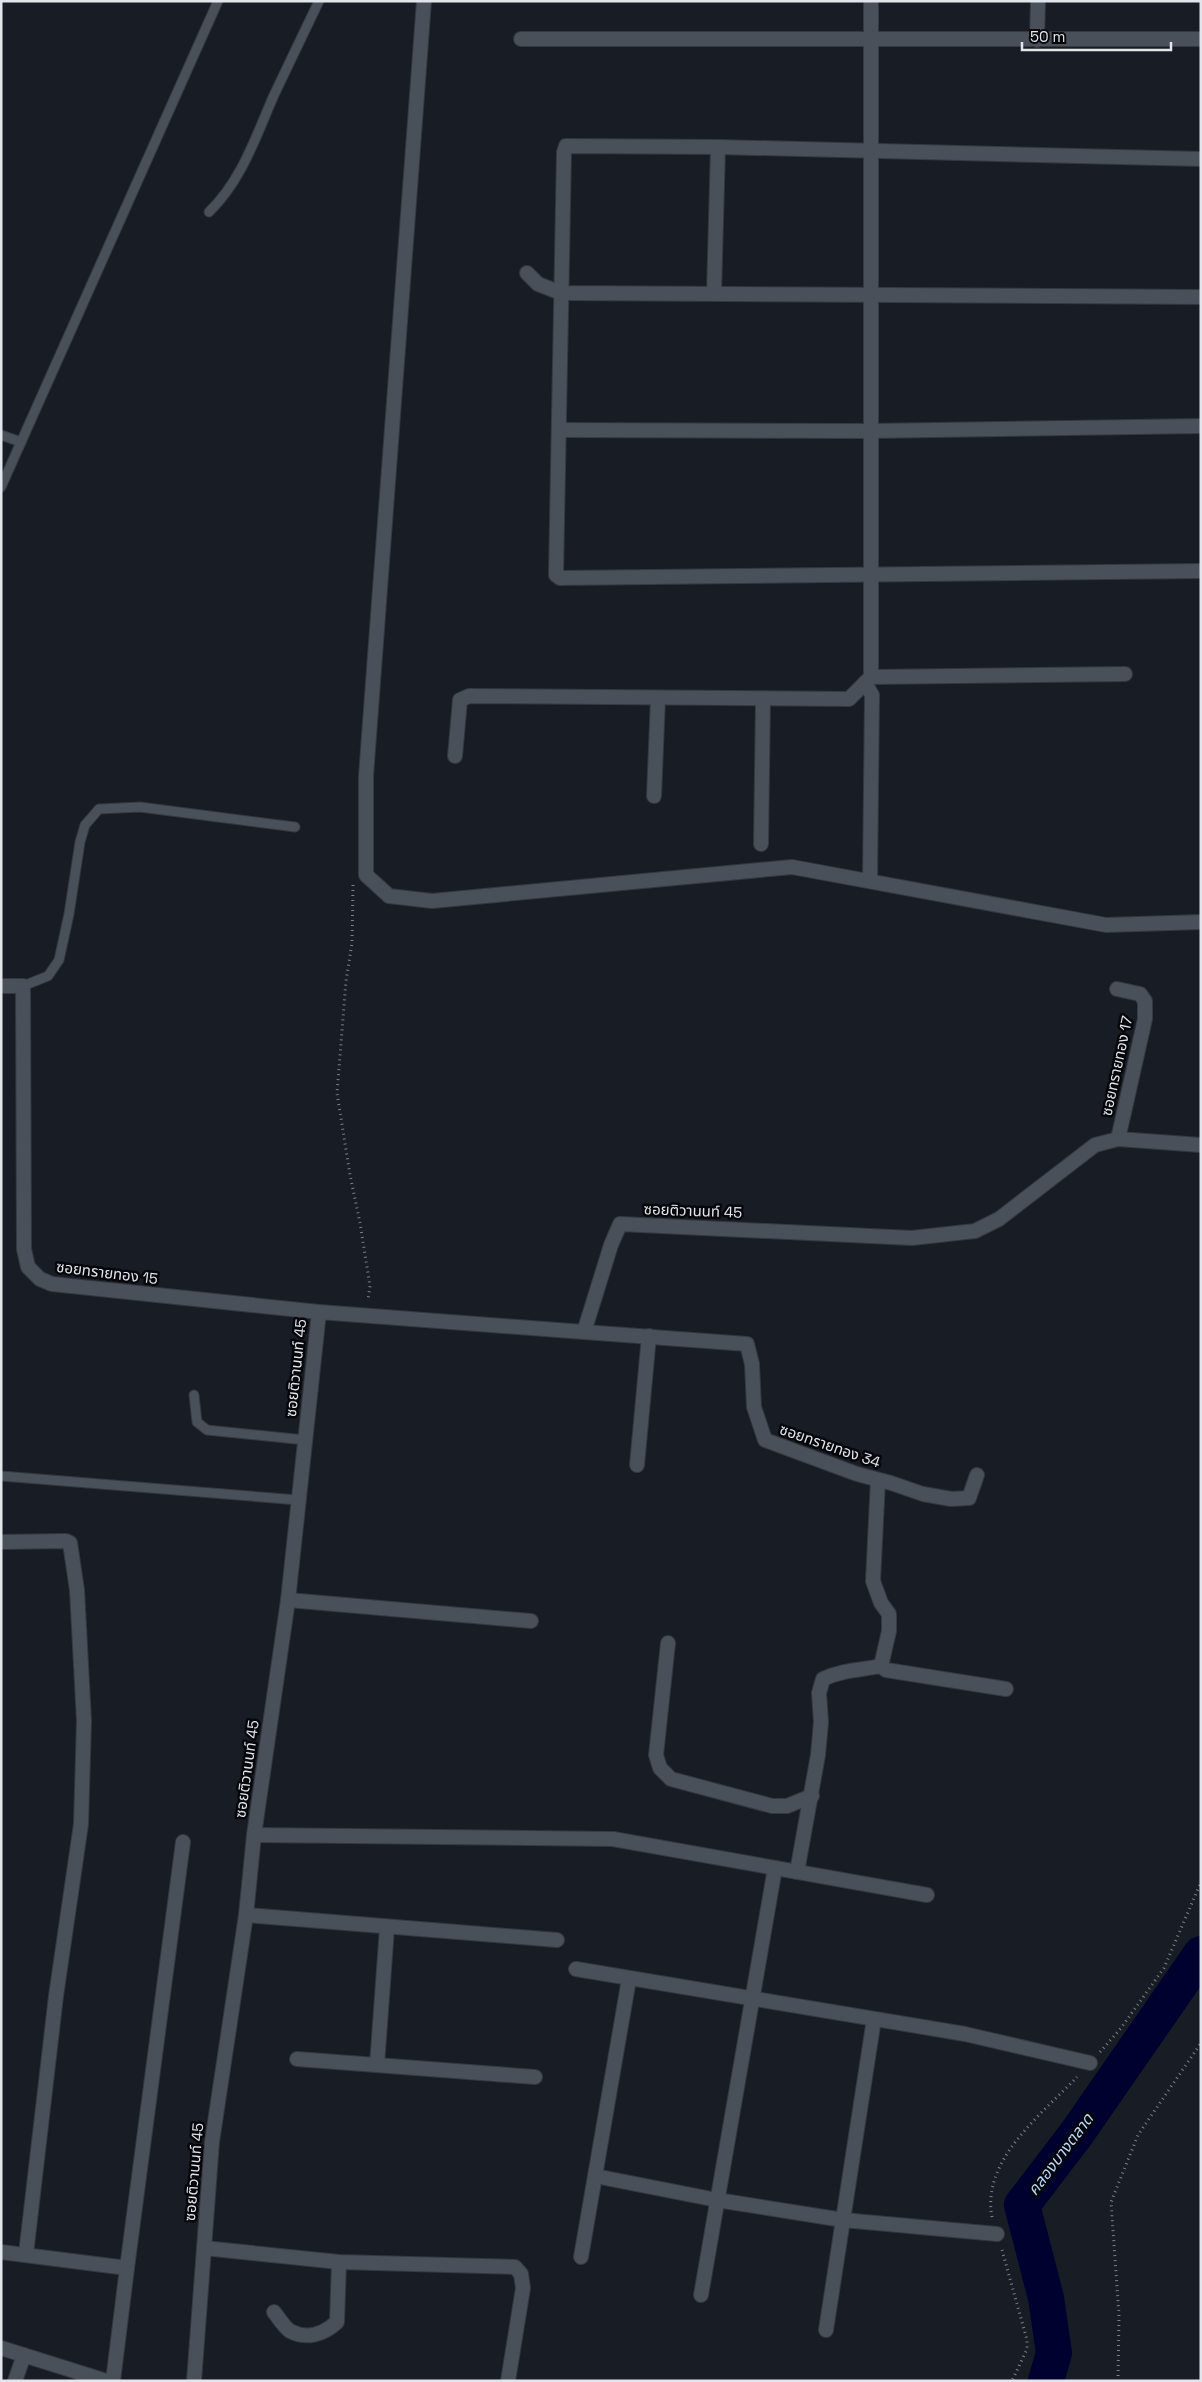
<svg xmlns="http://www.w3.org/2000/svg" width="1202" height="2382" font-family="'Space Grotesk','Noto Sans Thai',sans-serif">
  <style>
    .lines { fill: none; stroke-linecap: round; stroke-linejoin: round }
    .river { stroke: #00012e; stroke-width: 36 }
    .service-casing { stroke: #35383f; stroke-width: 11 }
    .minor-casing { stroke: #35383f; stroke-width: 16 }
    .path { stroke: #7c8188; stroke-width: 3; stroke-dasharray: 1 4; stroke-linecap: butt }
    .service { stroke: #495059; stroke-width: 9 }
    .minor { stroke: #495059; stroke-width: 14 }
    .labels { text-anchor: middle; stroke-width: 5; stroke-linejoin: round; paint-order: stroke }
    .street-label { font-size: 15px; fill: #e2e6ec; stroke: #06070b }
    .water-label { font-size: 16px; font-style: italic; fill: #bcd7fd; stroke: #06070b }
  </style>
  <rect width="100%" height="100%" fill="#181d25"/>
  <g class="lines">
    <polyline class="river" points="1046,2381 1054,2353 1046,2298 1022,2205 1077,2133 1201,1954"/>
    <g class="service-casing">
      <g id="service">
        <path d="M209 212C242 180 256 136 274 95 289 63 304 32 319 1"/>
        <polyline points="1,435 21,442"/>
        <polyline points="1,487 218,1"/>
        <polyline points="23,986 48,976 59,960 69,914 80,842 85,825 99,809 140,807 295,827"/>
        <polyline points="194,1395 197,1422 207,1430 305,1440"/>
        <polyline points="1,1476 298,1500"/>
      </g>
    </g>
    <g class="minor-casing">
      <g id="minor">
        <polyline points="424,1 366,776 366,875 389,896 432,901 792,867 1106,925 1201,922"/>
        <polyline points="871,1 871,677"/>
        <polyline points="521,39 1201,39"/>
        <polyline points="1037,40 1038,1"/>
        <polyline points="1201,159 718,147 566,146 564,152 556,575 560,578 1201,571"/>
        <polyline points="527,273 538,284 561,293 1201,297"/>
        <polyline points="714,294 718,147"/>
        <polyline points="559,430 870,431 1201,426"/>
        <polyline points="865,683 872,695 870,881"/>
        <polyline points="455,756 460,700 469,696 849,699 871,677 1125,674"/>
        <polyline points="654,796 658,698"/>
        <polyline points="761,844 763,700"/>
        <polyline points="1,986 23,986 24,1249 28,1267 40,1279 52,1284 319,1312"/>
        <polyline points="1117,989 1140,994 1145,1001 1145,1019 1118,1139"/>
        <polyline points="584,1332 747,1344 752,1364 754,1407 765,1440 857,1474 891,1483 923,1494 951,1499 969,1498 977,1475"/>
        <polyline points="637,1465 649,1336"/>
        <polyline points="878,1480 873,1581 881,1603 889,1614 889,1631 881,1666"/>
        <polyline points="1,1542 66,1541 70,1543 77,1590 84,1721 81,1824 56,1996 26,2254"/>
        <polyline points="288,1600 531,1621"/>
        <polyline points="668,1643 656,1755 660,1768 671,1779 772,1806 787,1806 812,1796"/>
        <polyline points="254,1835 613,1839 927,1895"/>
        <path d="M797 1872 818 1755 821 1722 819 1693 823 1679C842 1670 861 1670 881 1666L886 1670 1006 1689"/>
        <polyline points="246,1915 557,1940"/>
        <polyline points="576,1969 965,2034 1090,2063"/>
        <polyline points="297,2059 535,2077"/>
        <polyline points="377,2065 387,1928"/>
        <polyline points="595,2176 717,2200 843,2220 997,2234"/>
        <polyline points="204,2248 339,2262 515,2267 521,2274 523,2288 508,2381"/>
        <polyline points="1,2252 127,2268 113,2381"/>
        <polyline points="581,2257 629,1979"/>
        <polyline points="127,2268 183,1842"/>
        <polyline points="701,2295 775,1868"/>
        <path d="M274 2312C278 2317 284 2327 290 2331 307 2340 324 2334 337 2322L339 2262"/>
        <polyline points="826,2330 874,2019"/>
        <polyline points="1,2348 106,2381"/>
        <polyline points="15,2381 24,2355"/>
        <polyline points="194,2381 212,2142 246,1915 254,1835 288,1600 319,1312 584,1332 611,1245 620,1224 912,1238 975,1231 999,1219 1095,1145 1118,1139 1201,1145"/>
      </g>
    </g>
    <g class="path">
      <polyline points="353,885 352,943 346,981 337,1093 350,1175 360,1223 370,1286 368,1300"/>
      <polyline points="1100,2052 1121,2028 1164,1968 1201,1882"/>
      <path d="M992 2217C981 2160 1042 2114 1077 2077"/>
      <polyline points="1002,2250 1027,2340 1027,2349 1012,2381"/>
      <polyline points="1118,2381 1119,2315 1111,2202 1138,2135 1201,2043"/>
    </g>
    <use href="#service" class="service"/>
    <use href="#minor" class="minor"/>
  </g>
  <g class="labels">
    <g class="street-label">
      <text transform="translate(1117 1066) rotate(-78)" y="5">ซอยทรายทอง 17</text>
      <text transform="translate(693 1211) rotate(2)" y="5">ซอยติวานนท์ 45</text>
      <text transform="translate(107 1273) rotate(7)" y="5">ซอยทรายทอง 15</text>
      <text transform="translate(296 1368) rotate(-84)" y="5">ซอยติวานนท์ 45</text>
      <text transform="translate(830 1446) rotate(19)" y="5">ซอยทรายทอง 34</text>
      <text transform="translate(247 1769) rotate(-82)" y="5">ซอยติวานนท์ 45</text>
      <text transform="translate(194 2172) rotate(-85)" y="5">ซอยติวานนท์ 45</text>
    </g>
    <g class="water-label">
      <text transform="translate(1060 2154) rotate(-53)" y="6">คลองบางตลาด</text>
    </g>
  </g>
  <rect width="1202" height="2382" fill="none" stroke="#e2e6ec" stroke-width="5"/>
  <path d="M1022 42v8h149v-8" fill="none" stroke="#e2e6ec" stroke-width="2.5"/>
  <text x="1030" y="42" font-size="15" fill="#e2e6ec" stroke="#06070b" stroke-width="4" paint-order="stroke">50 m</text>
</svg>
